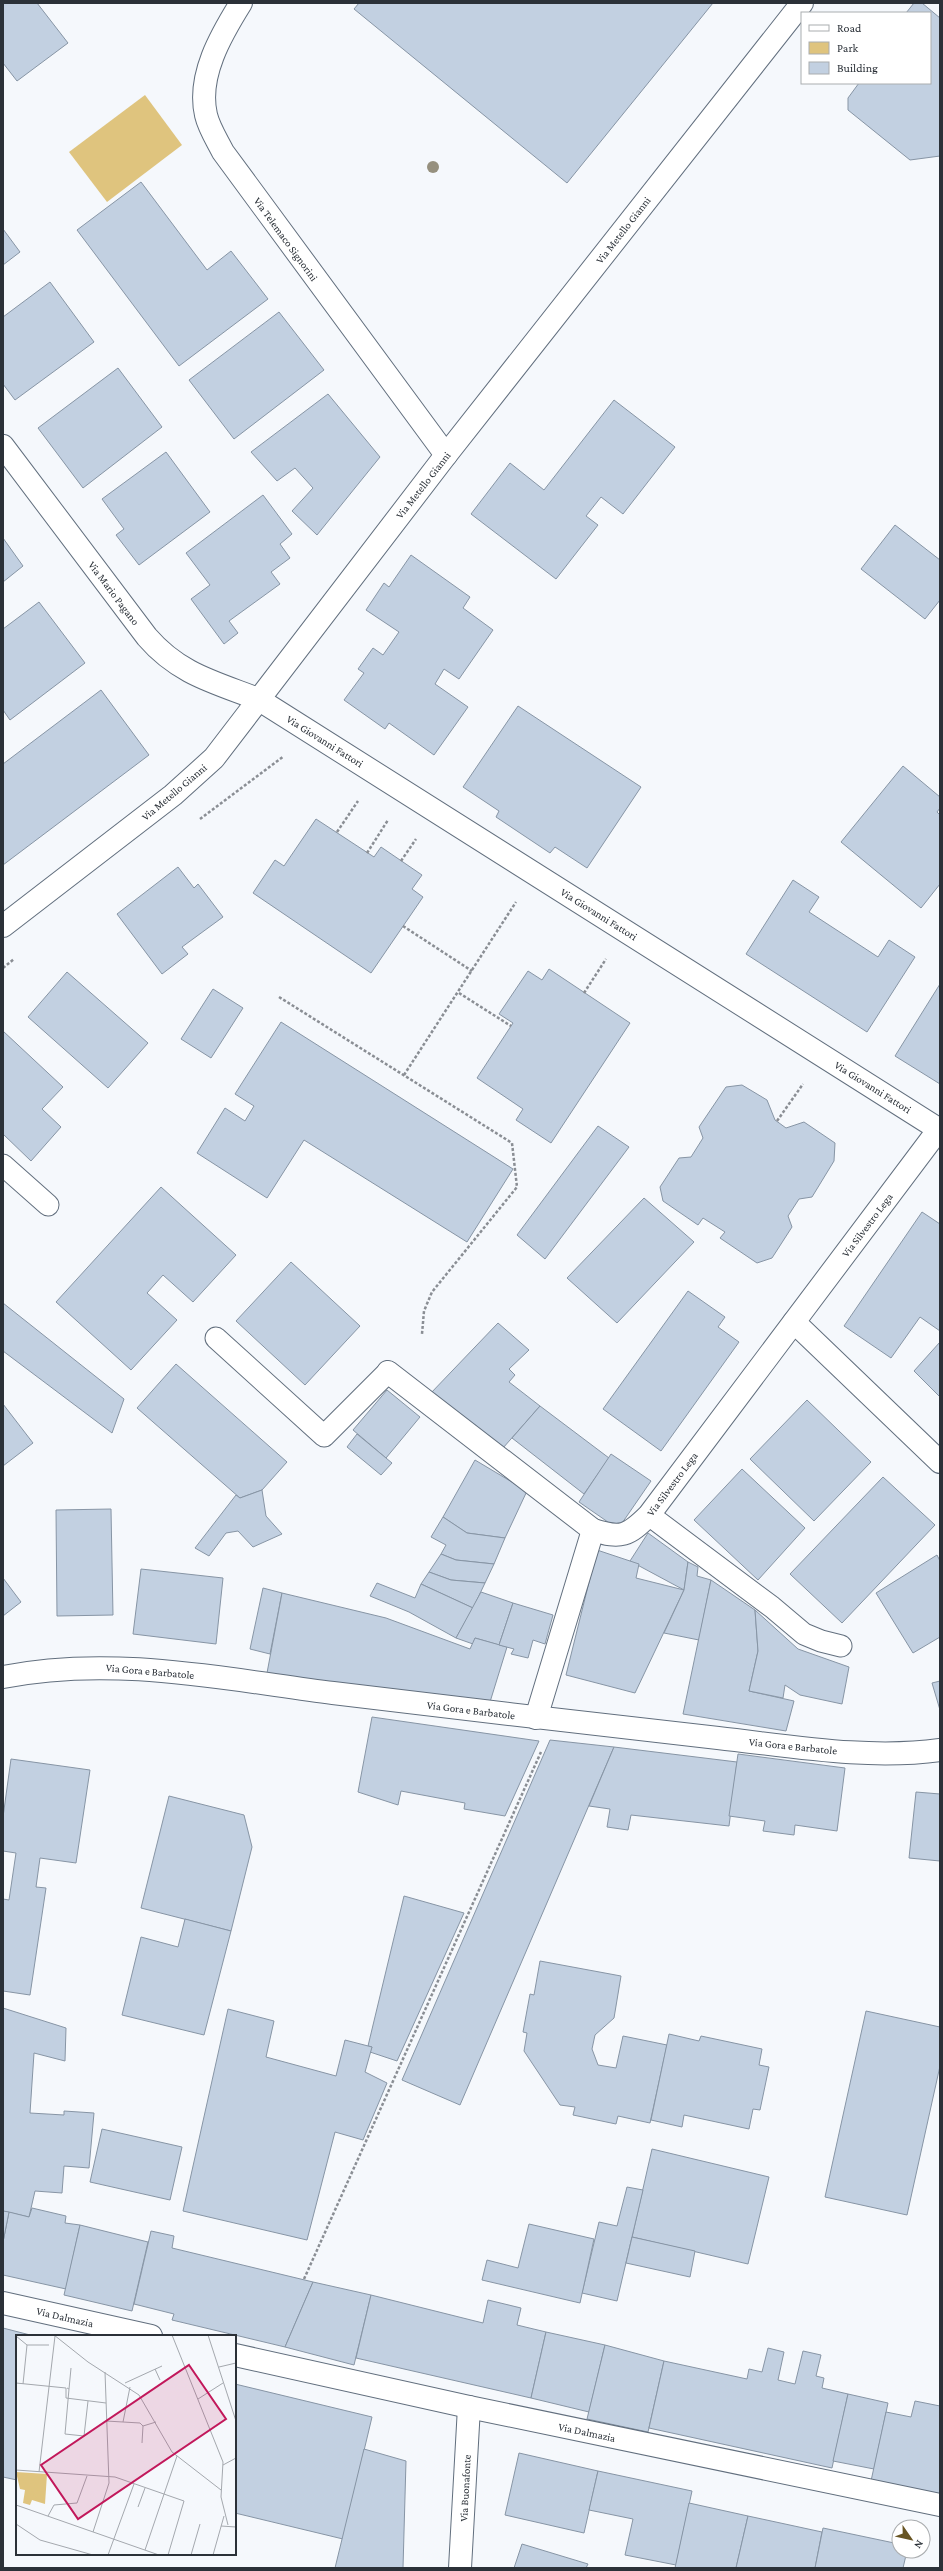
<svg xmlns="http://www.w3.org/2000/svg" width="943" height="2571" font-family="'Crimson Pro',serif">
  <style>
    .green { fill: #dfc47e }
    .building { fill: #c2d0e1; stroke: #8795a5 }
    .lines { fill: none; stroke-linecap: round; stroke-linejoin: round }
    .service-casing { stroke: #626f7e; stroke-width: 23 }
    .minor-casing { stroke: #626f7e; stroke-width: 24 }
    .tertiary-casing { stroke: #626f7e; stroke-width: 24 }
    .path { stroke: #8a8e94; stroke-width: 2.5; stroke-dasharray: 3 2; stroke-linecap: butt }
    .service { stroke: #fff; stroke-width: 21 }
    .minor { stroke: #fff; stroke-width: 22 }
    .tertiary { stroke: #fff; stroke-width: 22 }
    .tree { fill: #96907e }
    .labels { text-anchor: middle; stroke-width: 3; stroke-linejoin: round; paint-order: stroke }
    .street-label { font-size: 11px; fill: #2b3138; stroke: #fff }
    .inset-road { fill: none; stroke: #a4a8ae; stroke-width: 1 }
    .view { fill: #c2185b; fill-opacity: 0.15; stroke: #c2185b; stroke-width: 2 }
    .inset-edge { fill: none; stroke: #2b3138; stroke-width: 2 }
  </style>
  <rect width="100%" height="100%" fill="#f5f8fc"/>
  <polygon class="green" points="145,95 182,145 107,202 69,152"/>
  <g class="building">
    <polygon points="3,3 37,3 68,43 17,81 3,63"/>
    <polygon points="359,3 713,3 567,183 354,9"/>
    <polygon points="914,3 922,3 940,18 940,156 910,160 848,110 848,98 859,83 930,83 930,13 906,13"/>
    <polygon points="141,182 207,270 231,251 268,299 179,366 77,230"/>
    <polygon points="3,229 20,252 3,265"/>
    <polygon points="50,282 94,342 15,400 3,384 3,317"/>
    <polygon points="279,312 324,370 234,439 189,380"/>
    <polygon points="118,368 162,427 83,488 38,428"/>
    <polygon points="328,394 380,457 317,535 292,511 313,488 295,468 277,481 251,452"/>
    <polygon points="614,400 675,447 623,514 601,497 586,516 598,525 556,579 471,514 510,463 544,490"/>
    <polygon points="166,452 210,512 139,565 116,535 124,529 102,499"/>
    <polygon points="263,495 292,534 280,544 290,558 271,572 280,584 229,621 238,633 224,644 191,599 210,585 186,553"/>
    <polygon points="895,525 940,560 940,600 925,619 861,569"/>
    <polygon points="3,538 23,566 3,582"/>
    <polygon points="411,555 470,597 463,608 493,630 459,679 444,669 435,684 468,707 434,755 389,723 385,729 344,700 364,673 358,669 373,648 383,655 399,632 366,610 384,583 389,587"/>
    <polygon points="39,602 85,663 10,720 3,710 3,629"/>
    <polygon points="101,690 149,755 3,865 3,764"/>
    <polygon points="518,706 641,787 587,868 555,847 550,853 496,817 499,811 463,787"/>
    <polygon points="903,766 940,797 940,808 937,812 940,815 940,884 921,908 841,842"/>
    <polygon points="316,819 374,857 381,847 422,875 412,889 423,897 371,973 253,893 275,860 284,866"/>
    <polygon points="178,867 194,888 198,884 223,917 182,947 188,954 162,974 117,914"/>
    <polygon points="793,880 819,897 809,912 878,957 889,940 915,957 867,1032 746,954"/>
    <polygon points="549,969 630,1023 551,1143 516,1120 523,1109 477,1078 513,1023 499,1014 528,971 542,980"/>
    <polygon points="67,972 148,1043 108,1088 28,1017"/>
    <polygon points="940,984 940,1084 895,1056"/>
    <polygon points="213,989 243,1008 211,1058 181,1039"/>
    <polygon points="281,1022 513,1169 467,1242 304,1140 267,1198 197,1153 225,1108 245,1121 254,1106 235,1094"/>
    <polygon points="3,1031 63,1087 42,1109 61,1127 31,1161 3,1134"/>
    <polygon points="742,1085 767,1100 775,1120 786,1128 804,1122 835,1143 834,1161 812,1197 799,1199 788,1216 792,1227 772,1258 757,1263 720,1238 725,1232 703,1218 698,1225 663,1201 660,1187 679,1158 691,1157 703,1138 699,1127 726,1087"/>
    <polygon points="598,1126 629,1147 545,1259 517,1235"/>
    <polygon points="161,1187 236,1255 193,1302 163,1275 147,1293 177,1320 131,1370 56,1302"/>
    <polygon points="644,1198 694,1242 617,1323 567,1278"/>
    <polygon points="922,1212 940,1224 940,1331 920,1317 891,1358 844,1326"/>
    <polygon points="291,1262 360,1326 305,1385 236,1321"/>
    <polygon points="688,1291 725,1317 718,1327 739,1342 661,1451 603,1409"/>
    <polygon points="3,1303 124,1399 112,1433 3,1351"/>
    <polygon points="498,1323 529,1350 509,1369 515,1375 509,1382 540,1406 503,1448 430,1394"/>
    <polygon points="940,1342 940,1397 914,1371"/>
    <polygon points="176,1364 287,1462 262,1490 240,1498 137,1408"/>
    <polygon points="387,1390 420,1417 386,1458 353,1430"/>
    <polygon points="807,1400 871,1462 814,1521 750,1459"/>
    <polygon points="3,1404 33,1443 3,1466"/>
    <polygon points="540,1406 609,1458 584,1494 512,1438"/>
    <polygon points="357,1434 392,1463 381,1475 347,1447"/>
    <polygon points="611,1454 651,1481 618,1529 579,1502"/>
    <polygon points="475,1460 527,1491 505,1538 467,1533 443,1517"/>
    <polygon points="742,1469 805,1528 758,1580 694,1520"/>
    <polygon points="883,1477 935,1525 842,1623 790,1574"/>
    <polygon points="262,1490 266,1516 282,1534 253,1547 238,1531 226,1533 209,1556 195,1548 236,1495 240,1498"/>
    <polygon points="111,1509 113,1615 57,1616 56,1510"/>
    <polygon points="443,1517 467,1533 505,1538 494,1564 456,1560 441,1554 446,1545 431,1537"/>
    <polygon points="648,1533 688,1562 684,1590 630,1561"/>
    <polygon points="597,1550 639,1564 636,1578 684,1590 635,1693 566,1675"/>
    <polygon points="441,1554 456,1560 494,1564 485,1583 451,1580 429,1572"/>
    <polygon points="937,1555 940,1561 940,1637 913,1653 876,1593"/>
    <polygon points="688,1562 698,1567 697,1576 711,1580 699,1640 664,1633 684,1590"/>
    <polygon points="141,1569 223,1578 216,1644 133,1634"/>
    <polygon points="429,1572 451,1580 485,1583 473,1608 421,1584"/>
    <polygon points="3,1578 21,1602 3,1616"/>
    <polygon points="711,1580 755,1610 758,1651 749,1691 794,1701 786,1731 683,1714"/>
    <polygon points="377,1583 415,1598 421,1584 473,1608 456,1638 409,1612 370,1596"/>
    <polygon points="263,1588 282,1593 270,1654 250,1649"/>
    <polygon points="481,1592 513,1603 499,1645 475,1638 473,1644 456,1638"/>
    <polygon points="282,1593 386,1618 470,1649 475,1638 507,1647 490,1702 417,1697 267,1673"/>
    <polygon points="513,1603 553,1615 545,1644 533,1640 528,1658 511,1654 514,1649 499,1645"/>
    <polygon points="755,1610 798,1649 849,1667 842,1704 800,1695 785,1685 783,1698 749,1691 758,1651"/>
    <polygon points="940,1681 940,1710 932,1683"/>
    <polygon points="372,1717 539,1741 505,1816 464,1809 465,1803 401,1791 398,1805 358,1792"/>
    <polygon points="550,1740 614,1747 460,2105 402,2080"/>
    <polygon points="614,1747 737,1762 729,1826 631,1815 628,1830 607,1827 610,1809 589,1806"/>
    <polygon points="738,1754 845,1768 837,1831 795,1825 794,1835 763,1831 765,1821 729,1816"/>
    <polygon points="11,1759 90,1770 76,1863 40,1858 36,1887 46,1888 30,1995 3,1991 3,1899 9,1900 16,1853 3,1851 3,1817"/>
    <polygon points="916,1792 940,1794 940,1861 909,1858"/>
    <polygon points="169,1796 244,1815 252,1847 231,1931 141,1908"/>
    <polygon points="404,1896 464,1913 397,2061 370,2052 372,2047 368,2046"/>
    <polygon points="185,1919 231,1931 204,2035 122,2015 141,1937 178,1947"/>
    <polygon points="540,1961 621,1976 614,2018 595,2035 592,2049 598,2065 616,2068 623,2036 667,2045 650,2123 618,2116 616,2124 573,2115 575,2107 560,2105 524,2051 527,2033 523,2032 530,1994 534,1995"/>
    <polygon points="3,2008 66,2028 65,2061 34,2053 30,2113 64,2115 64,2111 94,2113 89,2168 64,2166 62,2193 35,2191 29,2217 3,2211"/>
    <polygon points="228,2009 274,2021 266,2057 336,2076 345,2040 372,2047 365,2072 387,2083 363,2140 335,2132 307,2240 183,2211"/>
    <polygon points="866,2011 940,2027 940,2066 907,2215 825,2197"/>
    <polygon points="669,2034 699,2041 701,2036 762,2049 759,2065 769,2067 760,2110 753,2109 749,2129 684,2115 682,2127 651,2120"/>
    <polygon points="102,2129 182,2147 170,2200 90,2182"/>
    <polygon points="652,2149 769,2177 748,2264 632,2237"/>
    <polygon points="627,2187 643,2190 617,2301 582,2293 599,2222 617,2226"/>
    <polygon points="32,2208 66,2216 65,2223 80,2225 66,2289 3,2275 3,2242 9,2212 29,2217"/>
    <polygon points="3,2211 9,2212 3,2242"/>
    <polygon points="529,2224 594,2239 580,2303 482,2280 487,2260 518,2268"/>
    <polygon points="80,2225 148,2242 132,2311 64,2295"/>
    <polygon points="151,2231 174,2236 172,2248 313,2282 285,2347 172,2320 174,2314 134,2304"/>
    <polygon points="632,2237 695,2251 690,2277 626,2263"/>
    <polygon points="313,2282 371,2295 354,2365 285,2347"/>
    <polygon points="371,2295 483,2323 488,2300 521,2308 517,2325 546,2332 531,2398 356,2358"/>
    <polygon points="3,2328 34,2336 17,2336 17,2480 3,2477"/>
    <polygon points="546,2332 605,2345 589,2412 531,2398"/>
    <polygon points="605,2345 664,2361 648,2432 587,2419"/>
    <polygon points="768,2348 784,2352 778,2380 795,2384 803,2351 821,2355 816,2376 824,2378 822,2388 848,2394 832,2468 649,2428 664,2361 747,2379 749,2369 762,2372"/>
    <polygon points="235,2384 372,2417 343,2539 235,2513"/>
    <polygon points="848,2394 888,2403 874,2469 833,2461"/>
    <polygon points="915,2401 940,2406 940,2496 871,2481 886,2412 911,2417"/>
    <polygon points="364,2449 406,2461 403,2568 335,2568"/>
    <polygon points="519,2453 598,2471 584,2533 505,2515"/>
    <polygon points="598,2471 692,2491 676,2565 625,2555 633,2519 589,2510"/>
    <polygon points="689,2503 748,2516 736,2568 675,2568"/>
    <polygon points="748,2516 822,2532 815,2568 736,2568"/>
    <polygon points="823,2528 899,2544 899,2551 907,2551 903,2568 815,2568"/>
    <polygon points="522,2544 588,2564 586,2568 514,2568"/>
  </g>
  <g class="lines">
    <g class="service-casing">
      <g id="service">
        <polyline points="3,1165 48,1205"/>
        <polyline points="216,1338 324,1436 388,1372"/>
        <polyline points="649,1515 772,1607 804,1634 821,1641 841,1646"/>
      </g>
    </g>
    <g class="minor-casing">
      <g id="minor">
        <path d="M241 3C221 35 197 76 206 115 209 128 217 140 223 152L446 455"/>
        <path d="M3 446 147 637C179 674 214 682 258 699L940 1130"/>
        <polyline points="3,926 173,795 214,758 446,455 802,3"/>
        <polyline points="794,1322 940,1462"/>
        <polyline points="388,1372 593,1530"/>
        <path d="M3 1677C112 1655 224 1679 333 1693 461 1709 590 1723 718 1738 791 1746 867 1760 940 1750"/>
        <path d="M536 1718 593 1530C621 1539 628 1536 649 1515L939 1129"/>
        <polyline points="460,2568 469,2407"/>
      </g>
    </g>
    <g class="tertiary-casing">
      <g id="tertiary">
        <polyline points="3,2303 151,2336"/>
        <polyline points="235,2355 469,2407 940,2505"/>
      </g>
    </g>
    <g class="path">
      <polyline points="200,819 284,756"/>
      <polyline points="337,832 358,801"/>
      <polyline points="367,853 388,820"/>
      <polyline points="401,861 416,839"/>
      <polyline points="403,926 472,971"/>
      <polyline points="3,968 14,959"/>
      <polyline points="459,993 511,1026"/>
      <polyline points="584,993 606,959"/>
      <polyline points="279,997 512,1143 517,1187 432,1292 424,1311 422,1334"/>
      <polyline points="404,1075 516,902"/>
      <polyline points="777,1121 803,1084"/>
      <polyline points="304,2279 541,1752"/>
    </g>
    <use href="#service" class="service"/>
    <use href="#minor" class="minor"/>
    <use href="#tertiary" class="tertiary"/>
  </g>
  <circle class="tree" cx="433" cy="167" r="6"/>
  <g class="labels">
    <g class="street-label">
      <text transform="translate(623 230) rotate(-52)" y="4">Via Metello Gianni</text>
      <text transform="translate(286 239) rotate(54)" y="4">Via Telemaco Signorini</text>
      <text transform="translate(423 485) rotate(-52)" y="4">Via Metello Gianni</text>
      <text transform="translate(114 593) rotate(53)" y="4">Via Mario Pagano</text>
      <text transform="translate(325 741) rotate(32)" y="4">Via Giovanni Fattori</text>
      <text transform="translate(174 792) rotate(-40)" y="4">Via Metello Gianni</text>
      <text transform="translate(599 914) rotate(32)" y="4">Via Giovanni Fattori</text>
      <text transform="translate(873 1087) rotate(32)" y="4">Via Giovanni Fattori</text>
      <text transform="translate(867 1225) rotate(-53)" y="4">Via Silvestro Lega</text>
      <text transform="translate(672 1484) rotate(-53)" y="4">Via Silvestro Lega</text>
      <text transform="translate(150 1671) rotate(5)" y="4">Via Gora e Barbatole</text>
      <text transform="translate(471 1710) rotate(7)" y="4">Via Gora e Barbatole</text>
      <text transform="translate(793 1746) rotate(6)" y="4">Via Gora e Barbatole</text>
      <text transform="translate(65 2317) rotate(13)" y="4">Via Dalmazia</text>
      <text transform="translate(587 2432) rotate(12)" y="4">Via Dalmazia</text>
      <text transform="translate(465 2488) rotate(-87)" y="4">Via Buonafonte</text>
    </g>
  </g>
  <g transform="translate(16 2335)">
    <rect width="220" height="220" fill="#f5f8fc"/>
    <path d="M0 137 31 139 29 169 16 165 14 170 7 168 9 155 4 154Z" fill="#dfc47e"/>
    <path class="inset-road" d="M38 0 72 27 123 60 156 117 205 155M156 0 207 127 205 162 212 190M192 0 220 86M0 1 11 10 7 49M11 10H33M203 32 220 28M139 34 144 45M0 48 50 53M109 48 146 31M50 53V63L90 68M51 53 53 54 55 33M53 54 49 99 68 101 72 66M182 64 207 48M90 86 124 88 127 91 140 87M107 87 114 52M126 108 127 91M207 130 220 123M0 135 99 142 168 166 152 220M23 137 39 1M0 170 143 220M122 172 129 153M32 181 38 170 61 168 71 141M0 189 24 205 77 220M205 191 220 192M77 197 93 148 89 37M129 215 161 121M92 220 118 149M175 220 184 189M197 220 208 181"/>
    <path class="view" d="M173 30 210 84 62 184 25 130Z"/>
    <rect width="220" height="220" class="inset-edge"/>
  </g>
  <rect width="943" height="2571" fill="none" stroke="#2b3138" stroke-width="8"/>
  <rect x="801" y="12" width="130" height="72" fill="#ffffff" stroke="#aaadaf"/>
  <rect x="809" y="25" width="20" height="6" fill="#ffffff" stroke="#aaadaf"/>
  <text x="837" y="32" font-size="12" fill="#2b3138">Road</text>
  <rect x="809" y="42" width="20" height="12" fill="#dfc47e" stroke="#aaadaf"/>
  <text x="837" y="52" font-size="12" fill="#2b3138">Park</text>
  <rect x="809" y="62" width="20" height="12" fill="#c2d0e1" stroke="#aaadaf"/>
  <text x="837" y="72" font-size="12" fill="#2b3138">Building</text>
  <g transform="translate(911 2539) rotate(124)"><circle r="19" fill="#ffffff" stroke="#aaadaf"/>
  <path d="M0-3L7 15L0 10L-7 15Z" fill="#685523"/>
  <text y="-6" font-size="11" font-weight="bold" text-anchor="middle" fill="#2b3138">N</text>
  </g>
</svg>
